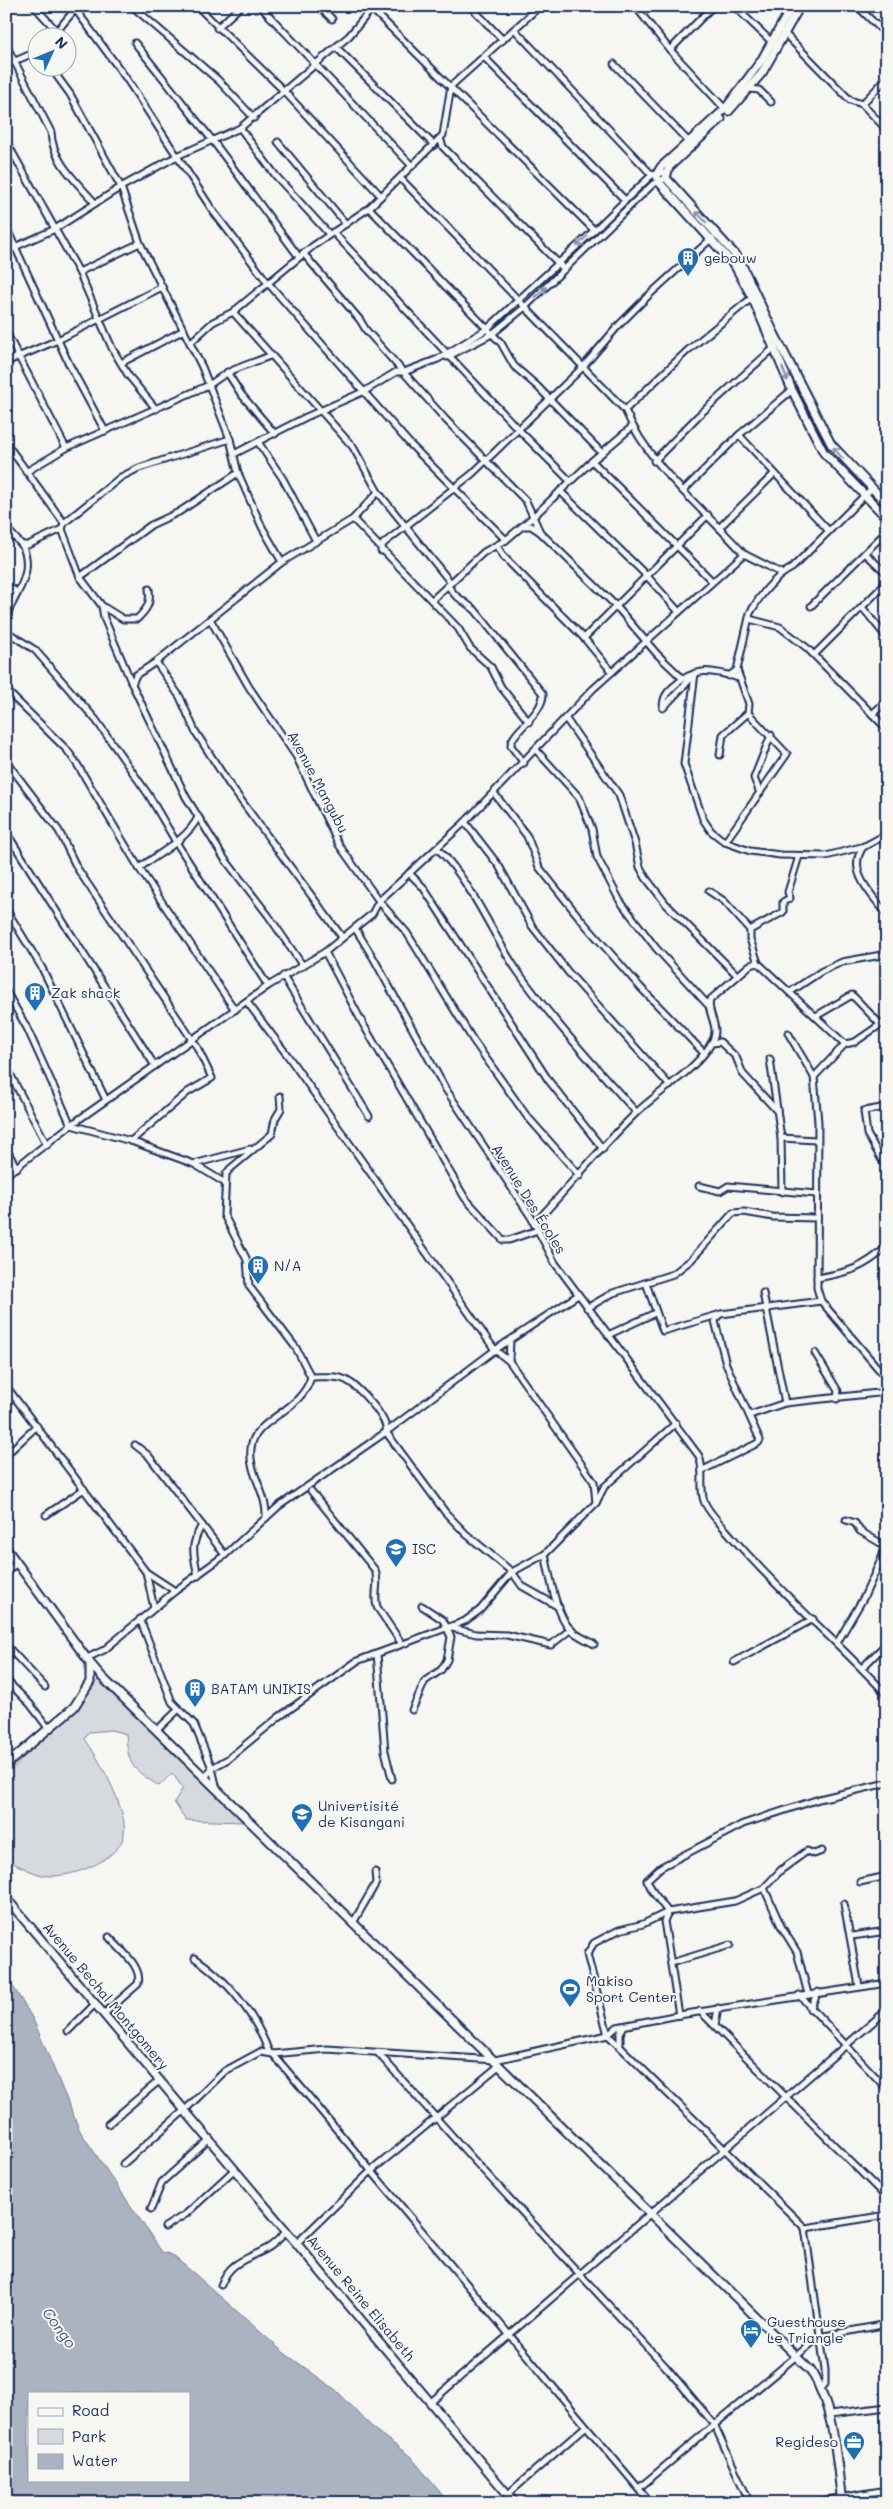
<svg xmlns="http://www.w3.org/2000/svg" width="893" height="2509" font-family="Mali,sans-serif">
  <style>
    .green { fill: #d6d9dd; stroke: #78849e }
    .water { fill: #abb2c0; stroke: #717e99; fill-rule: evenodd }
    .lines { fill: none; stroke-linecap: round; stroke-linejoin: round }
    .street-casing { stroke: #1b2f5e; stroke-width: 9 }
    .secondary-casing { stroke: #1b2f5e; stroke-width: 11 }
    .street { stroke: #f6f6f2; stroke-width: 5 }
    .secondary { stroke: #f6f6f2; stroke-width: 7 }
    .oneway { stroke: #8892a8 }
    .labels { text-anchor: middle; stroke-width: 4; stroke-linejoin: round; paint-order: stroke }
    .poi-label { font-size: 14px; fill: #1b2f5e; stroke: #f6f6f2; text-anchor: start }
    .street-label { font-size: 14px; fill: #1b2f5e; stroke: #f6f6f2 }
    .water-label { font-size: 15px; font-style: italic; fill: #46567b; stroke: #f6f6f2 }
  </style>
  <rect width="100%" height="100%" fill="#f6f6f2"/>
  <filter id="ink" filterUnits="userSpaceOnUse"><feTurbulence type="fractalNoise" baseFrequency=".02" numOctaves="2"/><feDisplacementMap in="SourceGraphic" scale="10" xChannelSelector="R" yChannelSelector="G"/><feConvolveMatrix kernelMatrix="1 2 1 2 8 2 1 2 1" color-interpolation-filters="sRGB"/></filter>
  <g filter="url(#ink)">
    <path class="green" d="M104 1674 243 1822 186 1820 174 1802 183 1788 172 1773 159 1786C133 1769 128 1767 126 1734L111 1730 89 1732 85 1739C99 1759 128 1810 124 1834 120 1861 66 1881 42 1875 30 1872 18 1865 6 1860V1776Z"/>
    <path class="water" d="M6 1975 33 2019 80 2131 162 2252 172 2255 197 2276 283 2352 336 2390 375 2430 410 2456 449 2503H6ZM29 2393H189V2480H29Z"/>
    <g class="lines">
      <g class="street-casing">
        <g id="street">
          <polyline points="34,6 56,30"/>
          <polyline points="73,6 126,78 213,211 268,283 410,444 506,540"/>
          <polyline points="132,6 218,80 254,118"/>
          <polyline points="197,6 284,91 381,196"/>
          <polyline points="260,6 412,166"/>
          <polyline points="319,6 332,19"/>
          <polyline points="470,6 503,40"/>
          <polyline points="635,6 670,50 727,111"/>
          <polyline points="734,6 774,44"/>
          <polyline points="857,6 887,35"/>
          <polyline points="373,10 594,230"/>
          <polyline points="217,28 241,6"/>
          <polyline points="515,30 652,175"/>
          <polyline points="783,32 850,100 862,104 887,130"/>
          <polyline points="51,38 78,6"/>
          <polyline points="135,43 213,141 299,257"/>
          <path d="M6 45 51 132C52 161 77 182 95 203"/>
          <polyline points="336,47 434,145"/>
          <polyline points="670,50 713,6"/>
          <polyline points="485,58 625,200"/>
          <polyline points="614,64 688,141"/>
          <polyline points="6,65 38,51"/>
          <polyline points="51,68 70,94 121,187 140,243 202,367 230,439 238,473 262,527 282,562"/>
          <polyline points="750,89 759,90 771,102"/>
          <polyline points="862,104 887,78"/>
          <polyline points="240,128 276,176 329,234"/>
          <polyline points="440,138 443,147 564,269"/>
          <polyline points="6,141 79,272 112,348 128,375 156,409"/>
          <polyline points="278,142 346,224"/>
          <path d="M400 178 625 410C650 468 703 508 744 554"/>
          <polyline points="369,208 501,343 514,366 537,386 602,453"/>
          <polyline points="6,227 69,364 105,431"/>
          <polyline points="333,232 518,429 570,481"/>
          <polyline points="6,251 55,229 121,187 177,156 240,128 349,36 374,6"/>
          <polyline points="303,253 360,320 366,330 446,420 526,501 540,532"/>
          <polyline points="79,272 140,243"/>
          <polyline points="6,332 66,448"/>
          <polyline points="191,342 213,322 233,312 313,246 369,208 443,135 451,86 540,6"/>
          <polyline points="447,357 492,334 525,307 653,184 666,178"/>
          <polyline points="6,362 58,340 162,287"/>
          <polyline points="121,363 184,330"/>
          <polyline points="227,372 241,394 275,434"/>
          <polyline points="625,410 687,351 754,296"/>
          <polyline points="739,435 828,530"/>
          <polyline points="258,442 283,479 316,541"/>
          <polyline points="6,443 64,523"/>
          <polyline points="234,454 306,417 365,391 396,372 404,372 438,359 487,329 600,225 638,188 652,175 666,172"/>
          <polyline points="592,461 712,581"/>
          <polyline points="654,461 698,416 775,347"/>
          <path d="M26 472 66 448 209 385C231 368 245 366 270 356"/>
          <polyline points="560,491 646,575 679,612"/>
          <polyline points="683,491 739,435 792,390"/>
          <polyline points="378,492 451,583"/>
          <polyline points="353,519 458,628 470,648 491,667 501,687 529,722"/>
          <polyline points="524,526 531,526 540,532 616,606 657,654 682,678"/>
          <polyline points="720,527 774,474"/>
          <polyline points="6,528 22,545"/>
          <polyline points="62,529 80,577 102,606 104,618 132,684 186,797 224,858 268,915 303,966"/>
          <polyline points="497,546 504,557 584,638 612,672"/>
          <polyline points="381,551 383,544 472,474 583,367 618,326 648,296 712,238"/>
          <polyline points="865,553 887,574"/>
          <polyline points="80,577 151,525 179,512 238,473"/>
          <polyline points="6,585 17,592"/>
          <path d="M448 586 455 595 475 610 543 694C543 715 510 732 511 746L524 763"/>
          <polyline points="432,600 484,552 506,540 533,517 592,461 632,427"/>
          <path d="M102 606 123 619H137C147 609 151 604 149 589"/>
          <polyline points="811,606 887,531"/>
          <polyline points="862,607 887,638"/>
          <path d="M6 616C17 592 35 571 22 545H28L62 529 64 523 121 477 139 468 230 439"/>
          <polyline points="210,619 249,687 296,756 339,845 379,901 407,933 473,1040 526,1115 580,1176"/>
          <polyline points="749,619 780,627 807,648 887,729"/>
          <polyline points="6,631 35,650 96,720 148,794 176,842 268,986"/>
          <polyline points="584,638 708,515"/>
          <polyline points="815,654 887,582"/>
          <polyline points="156,662 180,697 195,731 229,784 342,937"/>
          <polyline points="737,670 749,704 748,713"/>
          <polyline points="695,673 684,764 703,819 711,831 725,842 750,851 780,855 826,856 865,846 887,834"/>
          <path d="M695 674 663 708C663 698 666 693 673 687 695 666 711 670 739 678"/>
          <path d="M729 676 737 670 750 613C759 597 775 576 792 568L871 489"/>
          <polyline points="132,684 136,675 156,662 282,562 353,519 378,492 353,447 233,312"/>
          <polyline points="6,690 67,750 77,764 139,868 235,1010"/>
          <polyline points="872,714 887,701"/>
          <polyline points="566,719 619,795 635,843 640,867 646,878 666,904 737,975"/>
          <polyline points="536,750 579,797 592,829 597,857 620,901 656,948 708,1005"/>
          <polyline points="720,755 723,735 748,713 787,754 725,842"/>
          <polyline points="6,761 59,831 77,868 197,1047 212,1078 188,1092 131,1141"/>
          <polyline points="494,793 527,836 539,867 583,922 641,988 704,1053"/>
          <polyline points="760,793 754,778 771,735"/>
          <polyline points="465,822 499,866 532,926 568,972 670,1086"/>
          <polyline points="6,832 155,1066"/>
          <path d="M864 846C845 870 872 895 887 914"/>
          <path d="M437 848C471 881 490 930 516 969 552 1020 595 1066 636 1112"/>
          <path d="M139 868C158 854 188 839 198 817"/>
          <polyline points="409,873 423,887 549,1081 603,1149"/>
          <polyline points="709,891 724,901 750,930 750,939 758,963 845,1044"/>
          <polyline points="6,909 42,968 106,1100"/>
          <path d="M355 928 374 959 445 1088 531 1217 555 1263 699 1456C705 1471 699 1487 704 1501 709 1514 723 1526 732 1537 780 1593 837 1641 887 1695"/>
          <polyline points="750,930 783,912 783,902 790,898 788,892 799,856"/>
          <polyline points="325,952 363,1024 465,1198 503,1240 509,1240 538,1230"/>
          <polyline points="283,976 369,1116"/>
          <polyline points="6,991 27,1028 71,1125 131,1141 194,1164 225,1183"/>
          <polyline points="790,992 822,971 842,962 887,954"/>
          <polyline points="247,1002 288,1056 495,1350 509,1361 594,1482 596,1503"/>
          <polyline points="816,1016 852,995 880,1024"/>
          <polyline points="887,1020 855,1042 845,1044 814,1077 818,1122 817,1288 821,1301 887,1379"/>
          <polyline points="788,1033 814,1077"/>
          <polyline points="712,1043 720,1042 736,1057 743,1074 777,1111"/>
          <polyline points="770,1059 781,1138 782,1192"/>
          <polyline points="6,1066 47,1145"/>
          <polyline points="887,1107 864,1111 867,1134 887,1169"/>
          <polyline points="781,1138 816,1140"/>
          <polyline points="6,1149 17,1168"/>
          <polyline points="194,1164 250,1149"/>
          <polyline points="6,1175 71,1125 268,986 325,952 372,914 379,901 465,822 593,689 744,554 781,573"/>
          <polyline points="699,1186 720,1191 728,1186 817,1194"/>
          <path d="M534 1224C568 1188 600 1148 635 1114 657 1092 699 1069 713 1040 720 1026 706 1012 710 1000L750 965 758 963"/>
          <path d="M817 1278C849 1272 862 1269 887 1247"/>
          <polyline points="646,1283 663,1331 721,1314 821,1301"/>
          <polyline points="763,1293 785,1403"/>
          <polyline points="587,1308 613,1293 673,1274 691,1260 733,1213 744,1212 773,1217 817,1218"/>
          <polyline points="608,1335 655,1313"/>
          <polyline points="815,1353 838,1391 837,1399"/>
          <polyline points="509,1361 510,1341"/>
          <path d="M311 1377C323 1377 336 1375 346 1380 358 1386 389 1419 386 1432L445 1512 466 1534 512 1572 522 1586 559 1607"/>
          <polyline points="6,1386 146,1572 175,1591"/>
          <polyline points="750,1415 785,1403 887,1392"/>
          <polyline points="135,1445 148,1455 225,1555"/>
          <polyline points="6,1455 37,1426"/>
          <polyline points="703,1470 758,1443 760,1440 726,1364 715,1321 718,1316"/>
          <path d="M311 1491 375 1570C380 1583 373 1594 377 1607L402 1644"/>
          <polyline points="46,1515 84,1489"/>
          <path d="M266 1518C268 1492 245 1470 252 1443 259 1418 302 1410 311 1377L296 1348 249 1286 247 1260 224 1215 226 1174 230 1169 272 1134 275 1119 281 1109 280 1096"/>
          <path d="M545 1554C550 1576 555 1612 570 1629 577 1636 586 1639 594 1644"/>
          <polyline points="6,1572 17,1563"/>
          <polyline points="146,1572 154,1608"/>
          <path d="M198 1576C193 1552 190 1546 202 1525"/>
          <polyline points="140,1619 172,1702 194,1724 212,1768 217,1789"/>
          <polyline points="448,1627 476,1634 507,1635 551,1645 571,1629"/>
          <polyline points="837,1643 864,1597 884,1553 882,1544 860,1531 855,1523 846,1520"/>
          <polyline points="6,1645 45,1687"/>
          <polyline points="377,1654 385,1751 392,1779"/>
          <polyline points="87,1658 104,1650 175,1591 225,1555 279,1506 386,1432 495,1350 578,1295"/>
          <polyline points="734,1662 813,1619"/>
          <polyline points="862,1668 887,1643"/>
          <polyline points="6,1680 30,1704 49,1729"/>
          <polyline points="412,1710 425,1681 441,1670 447,1660 451,1637 443,1620 422,1606"/>
          <polyline points="157,1730 178,1710"/>
          <polyline points="205,1778 212,1768 228,1759 279,1717 357,1661 465,1621 480,1610 512,1572 545,1554 596,1503 604,1487 676,1423"/>
          <polyline points="860,1882 887,1876"/>
          <polyline points="764,1888 781,1926 797,1952 808,1994"/>
          <polyline points="844,1904 859,1986"/>
          <polyline points="668,1912 653,1892 647,1880 661,1867 743,1824 819,1799 887,1783"/>
          <polyline points="668,1912 664,1921 679,2015"/>
          <polyline points="353,1923 376,1883 375,1872"/>
          <polyline points="852,1936 887,1931"/>
          <path d="M195 1958C230 1982 254 2013 269 2052"/>
          <polyline points="671,1963 730,1945"/>
          <polyline points="799,1995 887,2089"/>
          <polyline points="810,2009 818,1992"/>
          <polyline points="700,2011 887,2198"/>
          <path d="M105 2013 138 1984C143 1966 120 1950 109 1937"/>
          <polyline points="715,2025 718,2008"/>
          <polyline points="68,2031 96,2003"/>
          <polyline points="620,2044 620,2033 624,2026"/>
          <polyline points="378,2053 471,2157 666,2367 714,2424 750,2503"/>
          <polyline points="273,2054 651,2503"/>
          <polyline points="108,2124 160,2080"/>
          <polyline points="123,2164 186,2109 225,2071 260,2052 273,2054 327,2049 495,2060 608,2035 617,2027 679,2015 887,1983"/>
          <polyline points="151,2209 162,2182 210,2139"/>
          <polyline points="165,2227 186,2214 235,2169"/>
          <polyline points="805,2228 887,2215"/>
          <polyline points="298,2242 371,2171 500,2065"/>
          <path d="M221 2285C230 2261 246 2260 266 2249 274 2245 281 2237 287 2231"/>
          <polyline points="821,2389 825,2384 825,2370 805,2228 608,2035 587,1954 594,1943 619,1930 643,1924 668,1912 735,1901 764,1888 781,1870 807,1851 814,1854 822,1851"/>
          <polyline points="431,2402 887,2010"/>
          <polyline points="830,2414 887,2407"/>
          <polyline points="639,2488 819,2337 887,2324"/>
          <polyline points="508,2494 585,2427"/>
          <polyline points="809,2503 887,2490"/>
        </g>
      </g>
      <g class="secondary-casing">
        <g id="secondary">
          <polyline points="792,6 761,61 725,109 661,167 657,174 658,181 735,266 752,297 792,390 824,453 887,518"/>
          <polyline points="729,111 762,73 800,6"/>
          <polyline points="721,119 669,167 666,178 739,259 773,331 831,444 887,504"/>
          <path d="M6 1548 90 1663 102 1677 811 2371C835 2411 836 2457 842 2503"/>
          <polyline points="6,1765 74,1707 90,1682 90,1663"/>
          <polyline points="6,1898 515,2503"/>
        </g>
      </g>
      <use href="#street" class="street"/>
      <use href="#secondary" class="secondary"/>
    </g>
    <defs><path id="oneway-shaft" d="M-6 0H5M1.5-3L5.5 0L1.5 3" fill="none" stroke-width="1.6" stroke-linecap="round" stroke-linejoin="round" transform="scale(1.25)"/></defs>
    <g class="oneway">
      <use href="#oneway-shaft" transform="translate(701 217) rotate(-134)"/>
      <use href="#oneway-shaft" transform="translate(582 241) rotate(137)"/>
      <use href="#oneway-shaft" transform="translate(541 292) rotate(-44)"/>
      <use href="#oneway-shaft" transform="translate(785 374) rotate(68)"/>
      <use href="#oneway-shaft" transform="translate(838 453) rotate(-131)"/>
    </g>
  </g>
  <defs>
    <g id="building-pin" transform="scale(1.125)"><path d="M0 17L-7.5 6A9.5 9.5 0 1 1 7.5 6Z" fill="#1f6fb2" stroke="#f6f6f2"/><path d="M-4-6H4V6H1V3H-1V6H-4ZM-2.5-4.3h1.7v1.8h-1.7ZM.8-4.3h1.7v1.8H.8ZM-2.5-1h1.7V.8h-1.7ZM.8-1h1.7V.8H.8Z" fill="#fff"/></g>
    <g id="school-pin" transform="scale(1.125)"><path d="M0 17L-7.5 6A9.5 9.5 0 1 1 7.5 6Z" fill="#1f6fb2" stroke="#f6f6f2"/><path d="M0-5L7-2L0 1L-7-2ZM-4 1L0 2.5L4 1V4Q0 6-4 4Z" fill="#fff"/></g>
    <g id="university-pin" transform="scale(1.125)"><path d="M0 17L-7.5 6A9.5 9.5 0 1 1 7.5 6Z" fill="#1f6fb2" stroke="#f6f6f2"/><path d="M0-5L7-2L0 1L-7-2ZM-4 1L0 2.5L4 1V4Q0 6-4 4Z" fill="#fff"/></g>
    <g id="stadium-pin" transform="scale(1.125)"><path d="M0 17L-7.5 6A9.5 9.5 0 1 1 7.5 6Z" fill="#1f6fb2" stroke="#f6f6f2"/><path d="M0-5a6.5 5 0 1 0 0 10a6.5 5 0 1 0 0-10ZM-3.5-1.8h7v3.6h-7Z" fill="#fff"/></g>
    <g id="hotel-pin" transform="scale(1.125)"><path d="M0 17L-7.5 6A9.5 9.5 0 1 1 7.5 6Z" fill="#1f6fb2" stroke="#f6f6f2"/><path d="M-6-4.5h1.5V1H6V5H4.5V3h-9V5H-6ZM-4 0a1.8 1.8 0 1 1 3.6 0ZM.5 0V-2.5h3Q6-2.5 6 0Z" fill="#fff"/></g>
    <g id="office-pin" transform="scale(1.125)"><path d="M0 17L-7.5 6A9.5 9.5 0 1 1 7.5 6Z" fill="#1f6fb2" stroke="#f6f6f2"/><path d="M-6-3h4V-5.5h4V-3h4V5H-6ZM-1-4.5V-3h2v-1.5ZM-6 0V1H6V0Z" fill="#fff"/></g>
  </defs>
  <g fill-rule="evenodd">
    <use href="#building-pin" x="688" y="258"/>
    <use href="#building-pin" x="35" y="993"/>
    <use href="#building-pin" x="258" y="1266"/>
    <use href="#school-pin" x="396" y="1549"/>
    <use href="#building-pin" x="195" y="1689"/>
    <use href="#university-pin" x="302" y="1814"/>
    <use href="#stadium-pin" x="570" y="1989"/>
    <use href="#hotel-pin" x="751" y="2330"/>
    <use href="#office-pin" x="854" y="2442"/>
  </g>
  <g class="labels">
    <g class="poi-label">
      <text x="704" y="263">gebouw</text>
      <text x="51" y="998">Zak shack</text>
      <text x="274" y="1271">N/A</text>
      <text x="412" y="1554">ISC</text>
      <text x="211" y="1694">BATAM UNIKIS</text>
      <text x="318" y="1811">Univertisité<tspan x="318" dy="16">de Kisangani</tspan></text>
      <text x="586" y="1986">Makiso<tspan x="586" dy="16">Sport Center</tspan></text>
      <text x="767" y="2327">Guesthouse<tspan x="767" dy="16">Le Triangle</tspan></text>
      <text x="838" y="2447" text-anchor="end">Regideso</text>
    </g>
    <g class="street-label">
      <text transform="translate(318 782) rotate(62)" y="5">Avenue Mangubu</text>
      <text transform="translate(529 1199) rotate(58)" y="5">Avenue Des Écoles</text>
      <text transform="translate(106 1996) rotate(50)" y="5">Avenue Bechal Montgomery</text>
      <text transform="translate(361 2298) rotate(50)" y="5">Avenue Reine Elisabeth</text>
    </g>
    <g class="water-label">
      <text transform="translate(59 2328) rotate(54)" y="5">Congo</text>
    </g>
  </g>
  <rect width="893" height="2509" fill="none" stroke="#f6f6f2" stroke-width="25"/>
  <rect x="12" y="12" width="868" height="2484" fill="none" stroke="#1b2f5e" stroke-width="2" filter="url(#ink)"/>
  <rect x="28" y="2392" width="162" height="90" fill="#f6f6f2" stroke="#9ea6b7"/>
  <rect x="38" y="2408" width="25" height="8" fill="#f6f6f2" stroke="#9ea6b7"/>
  <text x="72" y="2416" font-size="15" fill="#1b2f5e">Road</text>
  <rect x="38" y="2429" width="25" height="15" fill="#d6d9dd" stroke="#9ea6b7"/>
  <text x="72" y="2442" font-size="15" fill="#1b2f5e">Park</text>
  <rect x="38" y="2454" width="25" height="15" fill="#abb2c0" stroke="#9ea6b7"/>
  <text x="72" y="2466" font-size="15" fill="#1b2f5e">Water</text>
  <g transform="translate(52 52) rotate(46)"><circle r="24" fill="#f6f6f2" stroke="#9ea6b7"/>
  <path d="M0-4L9 19L0 12L-9 19Z" fill="#1f6fb2"/>
  <text y="-8" font-size="14" font-weight="bold" text-anchor="middle" fill="#1b2f5e">N</text>
  </g>
</svg>
